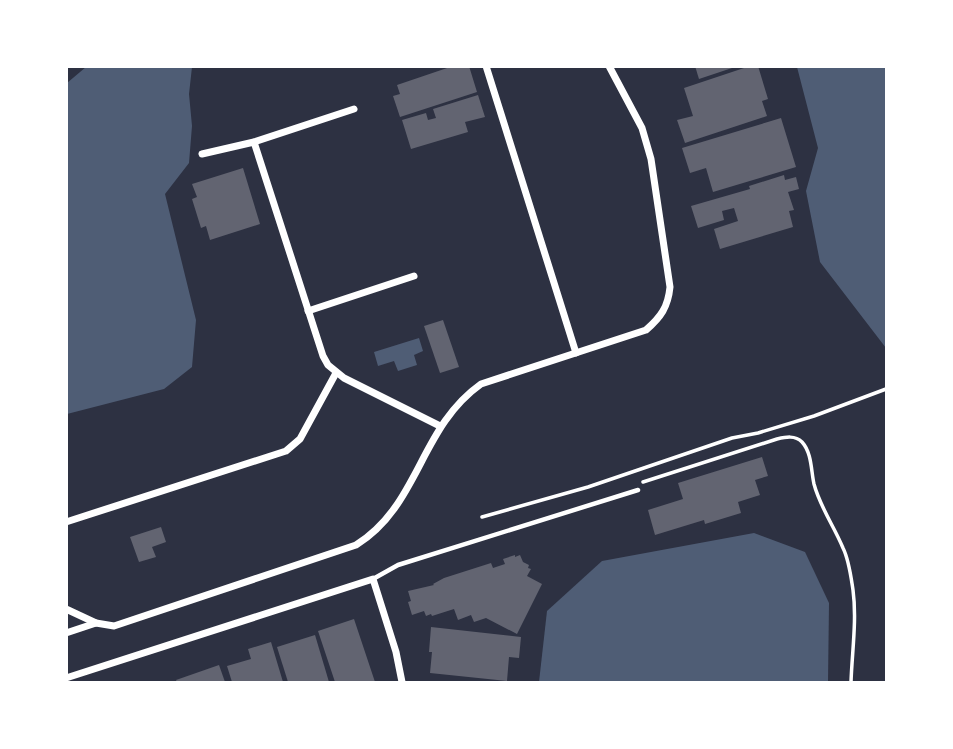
<svg xmlns="http://www.w3.org/2000/svg" width="953" height="749" font-family="Roboto,sans-serif">
  <style>
    .water { fill: #4f5d75 }
    .building { fill: #626471 }
    .lines { fill: none; stroke-linecap: round; stroke-linejoin: round }
    .path { stroke: #fff; stroke-width: 3.5 }
    .service { stroke: #fff; stroke-width: 4.5 }
    .minor { stroke: #fff; stroke-width: 7 }
  </style>
  <rect width="100%" height="100%" fill="#2d3142"/>
  <g class="water">
    <polygon points="86,67 192,67 189,94 192,126 189,163 165,194 196,320 192,367 164,389 67,414 67,83"/>
    <polygon points="797,67 886,67 886,348 820,262 806,191 818,148"/>
    <polygon points="419,338 423,351 414,355 417,365 398,371 394,361 378,366 374,352"/>
    <polygon points="754,533 805,552 829,603 828,682 539,682 547,611 602,561"/>
  </g>
  <g class="building">
    <polygon points="453,66 469,66 477,92 400,117 393,96 400,94 397,85"/>
    <polygon points="695,66 735,66 735,67 699,79"/>
    <polygon points="750,66 758,66 768,99 762,101 767,116 685,143 677,120 693,116 684,88"/>
    <polygon points="478,95 485,117 465,122 468,132 411,149 402,120 426,113 428,120 436,118 433,109"/>
    <polygon points="781,118 796,167 713,192 706,168 690,173 682,148"/>
    <polygon points="243,168 260,224 210,240 206,226 201,228 192,199 197,197 192,184"/>
    <polygon points="784,175 785,180 796,177 799,189 788,192 794,210 789,211 793,227 720,249 714,229 738,221 734,208 722,211 724,220 698,228 691,206 750,189 749,186"/>
    <polygon points="443,320 459,367 440,373 424,326"/>
    <polygon points="762,457 768,476 755,480 760,495 738,502 741,513 705,524 704,520 655,535 648,510 683,499 678,483"/>
    <polygon points="161,527 166,542 152,547 156,557 139,562 130,537"/>
    <polygon points="515,555 515,557 520,555 523,562 529,565 528,568 531,569 527,576 542,584 517,634 486,618 474,622 471,615 458,620 454,609 432,616 431,614 426,616 424,611 412,615 408,602 411,601 408,591 434,585 433,584 444,578 491,563 493,568 505,564 503,559"/>
    <polygon points="354,619 375,682 335,682 318,631"/>
    <polygon points="431,627 521,637 519,658 509,657 507,681 430,673 432,652 429,652"/>
    <polygon points="315,635 329,682 288,682 277,647"/>
    <polygon points="271,642 283,682 232,682 227,666 251,659 248,649"/>
    <polygon points="219,665 225,682 177,682 176,680"/>
  </g>
  <g class="lines">
    <g class="path">
      <path d="M643 482 777 439C786 437 795 435 802 442 812 453 811 471 814 484 820 507 834 526 843 548 849 560 851 577 853 590 857 620 852 652 851 682"/>
      <polyline points="482,517 588,487 732,438 758,433 814,416 886,389"/>
    </g>
    <polyline class="service" points="373,579 398,565 638,490"/>
    <g class="minor">
      <polyline points="486,66 576,353"/>
      <polyline points="254,142 323,356 328,365 344,378 440,426"/>
      <polyline points="202,154 254,142 354,109"/>
      <polyline points="308,311 414,276"/>
      <polyline points="66,522 286,451 300,439 336,373"/>
      <path d="M66 609 96 623 114 626 356 545C420 505 419 428 481 384L646 330C661 317 668 307 670 287L651 159 642 128 609 66"/>
      <polyline points="66,633 96,623"/>
      <polyline points="66,678 373,579 396,652 402,682"/>
    </g>
  </g>
  <rect width="953" height="749" fill="none" stroke="#ffffff" stroke-width="136"/>
</svg>
